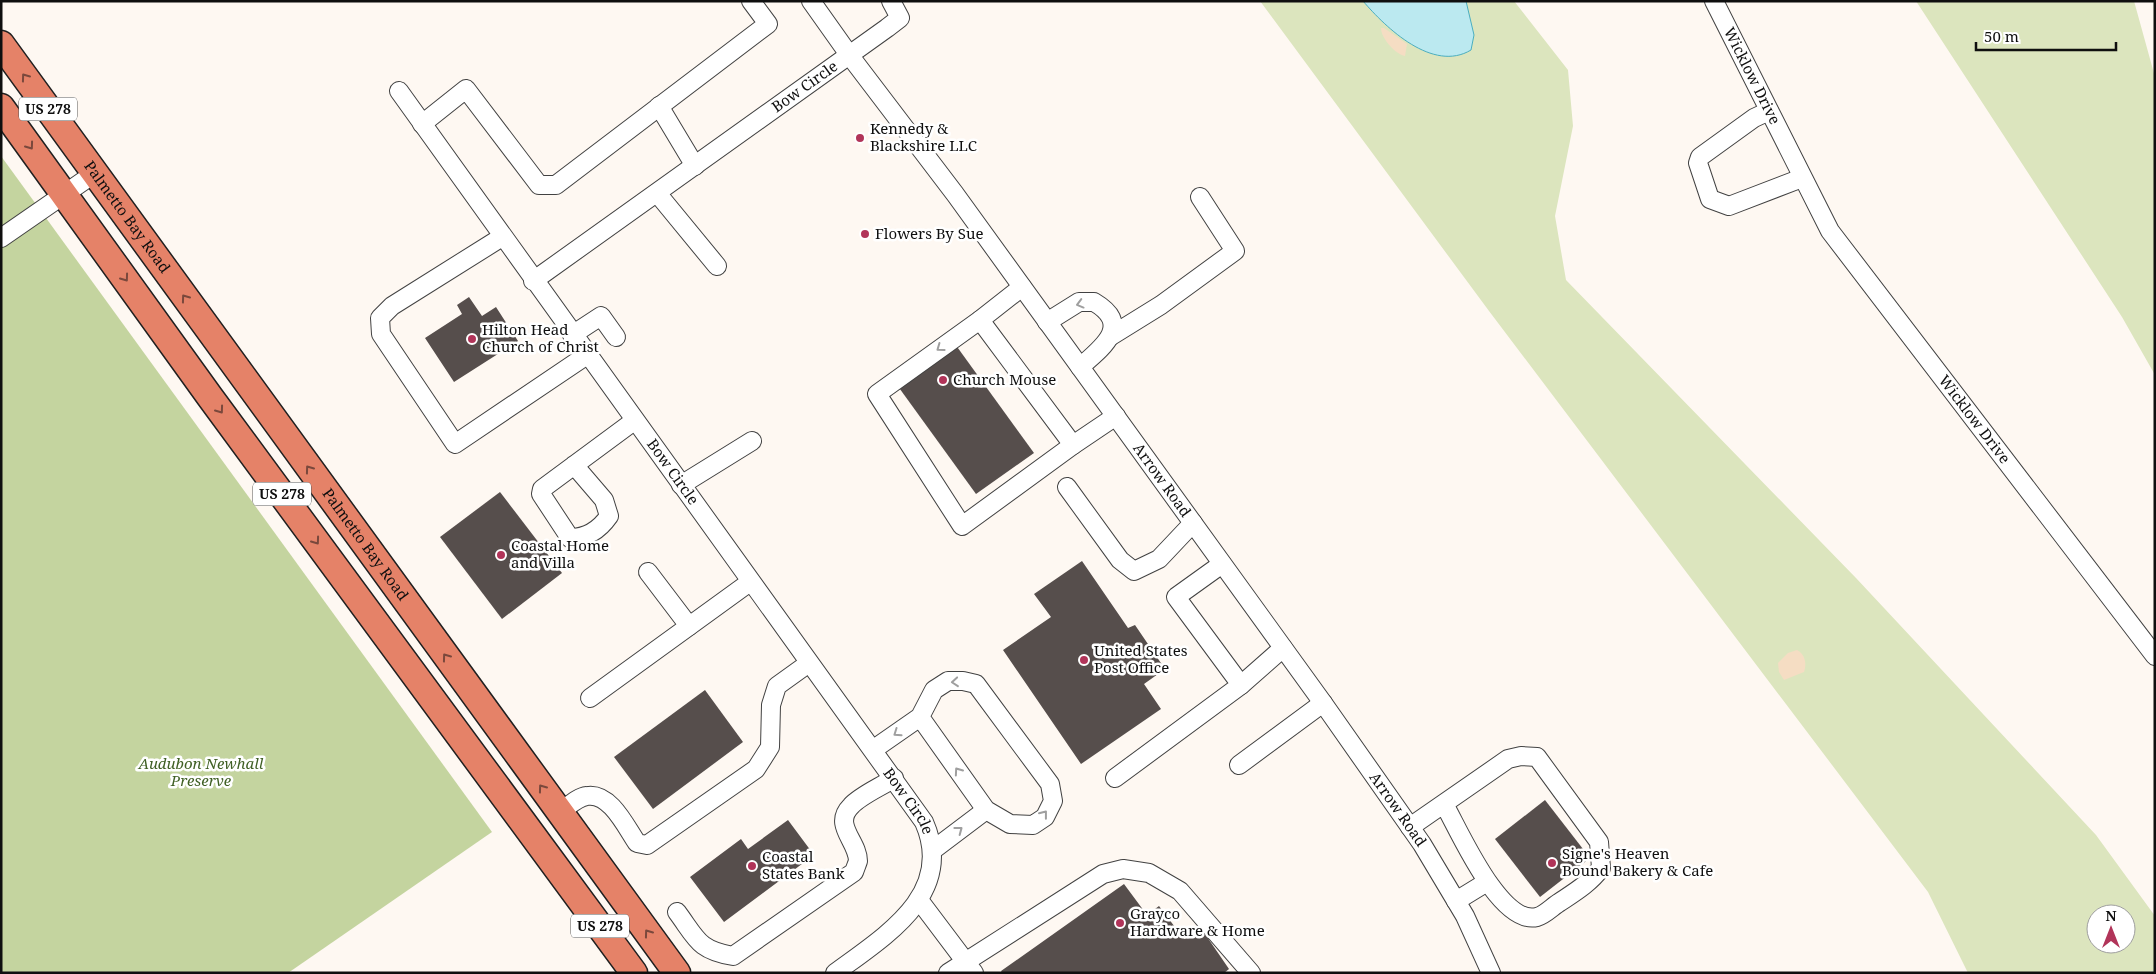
<svg xmlns="http://www.w3.org/2000/svg" width="2156" height="974" font-family="'Noto Serif',serif">
  <style>
    .green { fill: #dce5be; fill-rule: evenodd }
    .forest { fill: #c4d49f }
    .sand { fill: #f5ddc3 }
    .water { fill: #bbe9f0; stroke: #4aaec0 }
    .building { fill: #564e4c }
    .lines { fill: none; stroke-linecap: round; stroke-linejoin: round }
    .minor-casing { stroke: #424242; stroke-width: 20 }
    .highway-casing { stroke: #202020; stroke-width: 29 }
    .minor { stroke: #fff; stroke-width: 18 }
    .highway { stroke: #e58268; stroke-width: 26 }
    .oneway { stroke: #7a483c }
    .oneway2 { stroke: #9f9f9f }
    .poi-dot { fill: #b13459; stroke: #fff; stroke-width: 2 }
    .labels { text-anchor: middle; stroke-width: 5; stroke-linejoin: round; paint-order: stroke }
    .shield { fill: #fff; stroke: #575757; stroke-width: 1 }
    .shield-label { font-size: 14px; font-weight: bold; fill: #0f0f0f }
    .street-label { font-size: 15px; fill: #0f0f0f; stroke: #fff }
    .poi-label { font-size: 15px; fill: #0f0f0f; stroke: #fff; text-anchor: start }
    .park-label { font-size: 15px; font-style: italic; fill: #406025; stroke: #fff }
  </style>
  <rect width="100%" height="100%" fill="#fef8f2"/>
  <g class="green">
    <path d="M1260 1H1514L1568 70 1573 126 1555 216 1566 280 1856 578 2096 835 2155 916V973H1968L1928 892 1489 311ZM2096 914H2126V944H2096Z"/>
    <polygon points="1916,1 2134,1 2155,77 2155,375 2122,317"/>
  </g>
  <polygon class="forest" points="1,156 492,832 288,973 1,973"/>
  <g class="sand">
    <path d="M1381 28H1384L1407 44 1405 56C1395 54 1381 38 1381 28Z"/>
    <path d="M1797 650C1805 654 1807 664 1804 672L1784 680 1779 672 1778 663 1788 653Z"/>
  </g>
  <path class="water" d="M1363 1H1466L1474 35 1471 50C1433 73 1386 28 1363 1Z"/>
  <g class="building">
    <polygon points="469,297 482,316 496,307 518,341 454,382 425,338 462,314 457,305"/>
    <polygon points="955,344 1034,453 976,494 897,385"/>
    <polygon points="500,492 562,573 502,619 440,537"/>
    <polygon points="1082,561 1128,628 1135,625 1165,669 1144,684 1161,709 1081,764 1003,650 1051,617 1034,594"/>
    <polygon points="705,690 743,742 653,809 614,757"/>
    <polygon points="1545,800 1590,858 1540,897 1495,839"/>
    <polygon points="788,820 814,855 724,922 690,877 741,839 748,849"/>
    <polygon points="1124,884 1147,915 1159,906 1184,939 1203,931 1229,969 1224,973 1002,973 1001,971"/>
  </g>
  <g class="lines">
    <g class="minor-casing">
      <g id="minor">
        <path id="s1" d="M811 1 850 56 955 194 1323 703 1422 844 1465 916 1491 973"/>
        <path id="s2" d="M1714 1 1830 231 2155 656"/>
        <path id="s3" d="M399 91 924 822C956 894 885 936 835 973"/>
        <polyline points="659,106 695,166"/>
        <polyline points="1769,111 1754,118 1700,157 1698,163 1710,199 1729,206 1802,178"/>
        <polyline points="422,124 466,89 539,185 556,185 768,24 751,1"/>
        <polyline points="657,193 717,266"/>
        <polyline points="502,237 392,306 380,318 381,334 455,444 587,355"/>
        <polyline points="1,238 95,173"/>
        <path id="s4" d="M533 281 887 28 900 18 891 1"/>
        <polyline points="1022,287 980,320 1073,445 1116,416"/>
        <polyline points="980,320 877,394 962,526 1073,445"/>
        <path d="M1047 322 1079 302H1094C1133 325 1102 348 1080 367"/>
        <polyline points="572,335 601,316 616,337"/>
        <polyline points="1111,336 1161,305 1235,251 1200,197"/>
        <path d="M574 465 604 500 609 516C600 529 587 538 570 538L541 494 542 489 634 421"/>
        <polyline points="681,485 752,441"/>
        <polyline points="1067,487 1120,560 1134,571 1159,559 1193,523"/>
        <polyline points="648,572 689,626"/>
        <polyline points="1241,685 1283,648"/>
        <polyline points="590,698 750,582"/>
        <polyline points="874,749 920,717 934,690 948,681 963,681 976,684 1050,784 1053,801 1045,817 1033,825 1010,824 986,810 920,717"/>
        <polyline points="1239,765 1323,703"/>
        <polyline points="1115,778 1241,685 1176,597 1222,564"/>
        <path d="M560 812C568 807 577 797 587 796 610 792 626 827 637 843L647 845 756 769 770 747 771 705 777 686 809 663"/>
        <path d="M1410 827 1508 759 1521 756 1537 757 1599 842 1601 868C1590 883 1575 892 1560 902 1553 906 1545 915 1537 917 1500 926 1459 830 1444 804"/>
        <polyline points="933,850 986,810"/>
        <polyline points="919,900 974,973"/>
        <polyline points="1456,901 1487,882"/>
        <path d="M677 912C697 939 698 950 733 956L854 872C855 869 857 864 858 861 858 841 832 825 851 806 861 795 881 787 894 778"/>
        <polyline points="948,973 1103,874 1123,869 1149,873 1180,891 1251,973"/>
      </g>
    </g>
    <g class="highway-casing">
      <g id="highway">
        <path id="s5" d="M1 44 677 973"/>
        <polyline points="1,107 210,397 634,973"/>
      </g>
    </g>
    <use href="#minor" class="minor"/>
    <use href="#highway" class="highway"/>
  </g>
  <defs><path id="oneway-chevron" d="M-2-3.5L2.5 0L-2 3.5" fill="none" stroke-width="1.6" stroke-linecap="round" stroke-linejoin="round" transform="scale(1.25)"/></defs>
  <g class="oneway">
    <use href="#oneway-chevron" transform="translate(25 77) rotate(-126)"/>
    <use href="#oneway-chevron" transform="translate(30 146) rotate(54)"/>
    <use href="#oneway-chevron" transform="translate(125 278) rotate(54)"/>
    <use href="#oneway-chevron" transform="translate(185 298) rotate(-126)"/>
    <use href="#oneway-chevron" transform="translate(220 410) rotate(54)"/>
    <use href="#oneway-chevron" transform="translate(309 469) rotate(-126)"/>
    <use href="#oneway-chevron" transform="translate(316 541) rotate(54)"/>
    <use href="#oneway-chevron" transform="translate(446 657) rotate(-126)"/>
    <use href="#oneway-chevron" transform="translate(542 788) rotate(-126)"/>
    <use href="#oneway-chevron" transform="translate(648 933) rotate(-126)"/>
  </g>
  <g class="oneway2">
    <use href="#oneway-chevron" transform="translate(1080 304) rotate(165)"/>
    <use href="#oneway-chevron" transform="translate(940 348) rotate(144)"/>
    <use href="#oneway-chevron" transform="translate(955 682) rotate(175)"/>
    <use href="#oneway-chevron" transform="translate(897 733) rotate(145)"/>
    <use href="#oneway-chevron" transform="translate(958 771) rotate(-125)"/>
    <use href="#oneway-chevron" transform="translate(1044 814) rotate(-52)"/>
    <use href="#oneway-chevron" transform="translate(959 830) rotate(-37)"/>
  </g>
  <g class="poi-dot">
    <circle cx="860" cy="138" r="5"/>
    <circle cx="865" cy="234" r="5"/>
    <circle cx="472" cy="339" r="5"/>
    <circle cx="943" cy="380" r="5"/>
    <circle cx="501" cy="555" r="5"/>
    <circle cx="1084" cy="660" r="5"/>
    <circle cx="1552" cy="863" r="5"/>
    <circle cx="752" cy="866" r="5"/>
    <circle cx="1120" cy="923" r="5"/>
  </g>
  <g class="labels">
    <g class="shield">
      <rect x="19" y="97.5" width="58" height="23" rx="4"/>
      <rect x="253" y="482.5" width="58" height="23" rx="4"/>
      <rect x="571" y="914.5" width="58" height="23" rx="4"/>
    </g>
    <g class="shield-label">
      <text x="48" y="114">US 278</text>
      <text x="282" y="499">US 278</text>
      <text x="600" y="931">US 278</text>
    </g>
    <g class="street-label">
      <text dy="5" stroke="none"><textPath href="#s2" startOffset="84">Wicklow Drive</textPath></text>
      <text dy="5" stroke="none"><textPath href="#s4" startOffset="334">Bow Circle</textPath></text>
      <text dy="5" stroke="none"><textPath href="#s5" startOffset="214">Palmetto Bay Road</textPath></text>
      <text dy="5" stroke="none"><textPath href="#s2" startOffset="495">Wicklow Drive</textPath></text>
      <text dy="5" stroke="none"><textPath href="#s3" startOffset="469">Bow Circle</textPath></text>
      <text dy="5" stroke="none"><textPath href="#s1" startOffset="594">Arrow Road</textPath></text>
      <text dy="5" stroke="none"><textPath href="#s5" startOffset="619">Palmetto Bay Road</textPath></text>
      <text dy="5" stroke="none"><textPath href="#s3" startOffset="874">Bow Circle</textPath></text>
      <text dy="5" stroke="none"><textPath href="#s1" startOffset="999">Arrow Road</textPath></text>
    </g>
    <g class="poi-label">
      <text x="870" y="134">Kennedy &amp;<tspan x="870" dy="17">Blackshire LLC</tspan></text>
      <text x="875" y="239">Flowers By Sue</text>
      <text x="482" y="335">Hilton Head<tspan x="482" dy="17">Church of Christ</tspan></text>
      <text x="953" y="385">Church Mouse</text>
      <text x="511" y="551">Coastal Home<tspan x="511" dy="17">and Villa</tspan></text>
      <text x="1094" y="656">United States<tspan x="1094" dy="17">Post Office</tspan></text>
      <text x="1562" y="859">Signe's Heaven<tspan x="1562" dy="17">Bound Bakery &amp; Cafe</tspan></text>
      <text x="762" y="862">Coastal<tspan x="762" dy="17">States Bank</tspan></text>
      <text x="1130" y="919">Grayco<tspan x="1130" dy="17">Hardware &amp; Home</tspan></text>
    </g>
    <g class="park-label">
      <text x="201" y="769">Audubon Newhall<tspan x="201" dy="17">Preserve</tspan></text>
    </g>
  </g>
  <rect width="2156" height="974" fill="none" stroke="#0f0f0f" stroke-width="5"/>
  <g transform="translate(2111 929)"><circle r="24" fill="#ffffff" stroke="#9f9f9f"/>
  <path d="M0-4L9 19L0 12L-9 19Z" fill="#b13459"/>
  <text y="-8" font-size="14" font-weight="bold" text-anchor="middle" fill="#0f0f0f">N</text>
  </g>
  <path d="M1976 42v8h140v-8" fill="none" stroke="#0f0f0f" stroke-width="2.5"/>
  <text x="1984" y="42" font-size="15" fill="#0f0f0f" stroke="#ffffff" stroke-width="4" paint-order="stroke">50 m</text>
</svg>
